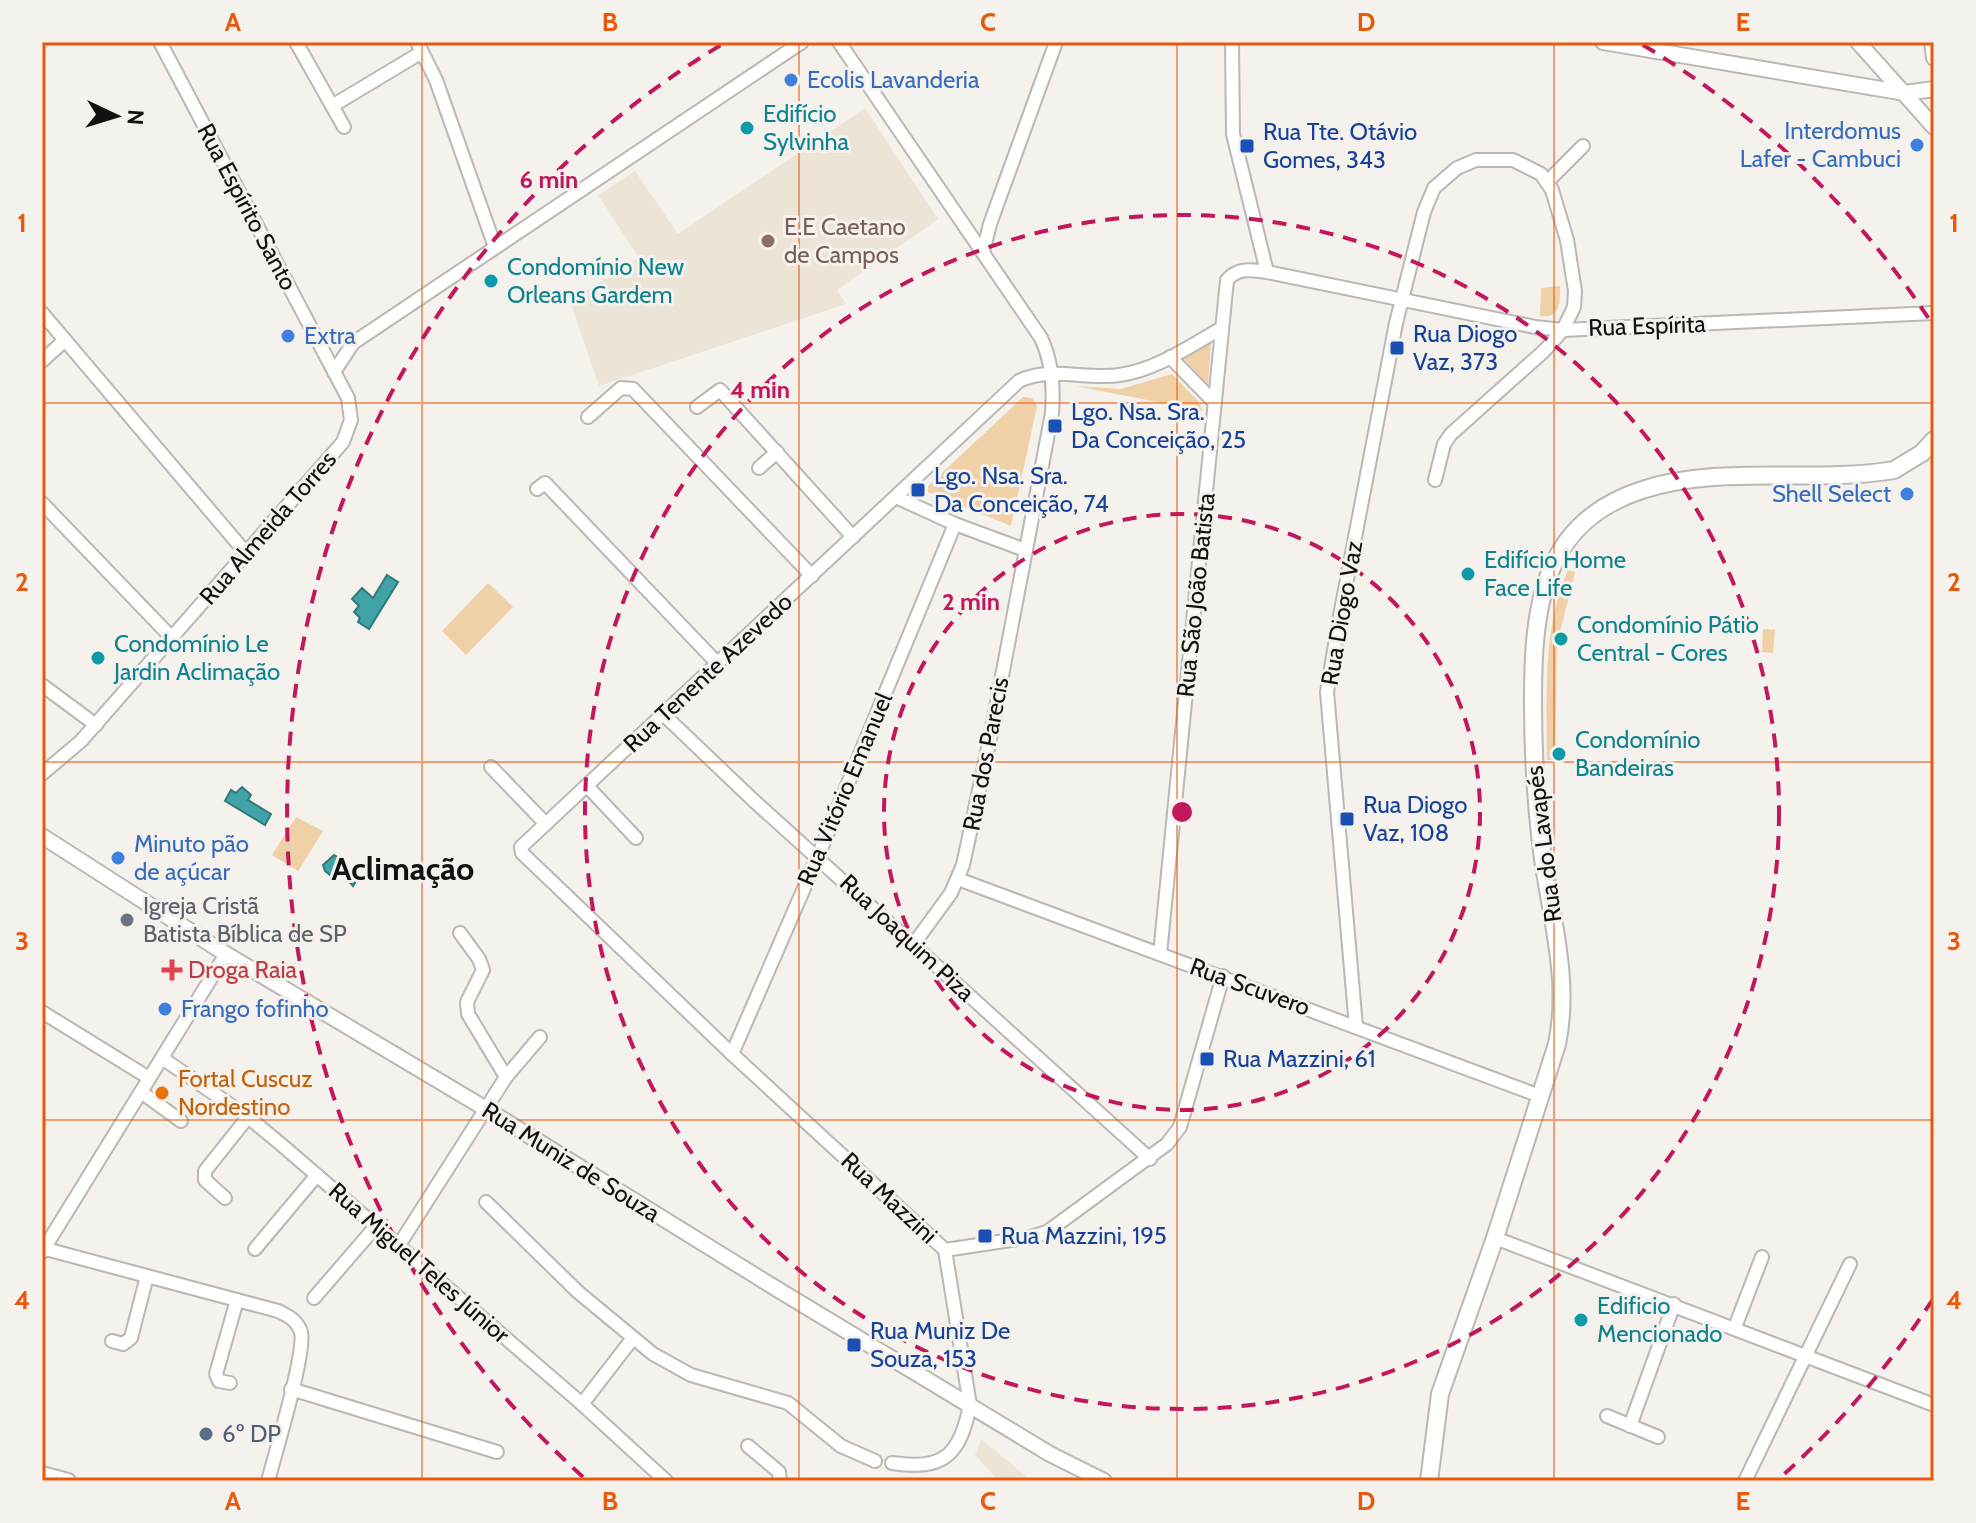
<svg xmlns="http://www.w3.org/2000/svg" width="1976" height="1523" font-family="Cabin,sans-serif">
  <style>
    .built { fill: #ede4d8 }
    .green { fill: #efd0a7 }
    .water { fill: #40a4a7; stroke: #32787a; stroke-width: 2 }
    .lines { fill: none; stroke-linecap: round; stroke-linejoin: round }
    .minor-casing { stroke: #bbb7b2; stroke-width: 16 }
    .tertiary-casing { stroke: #bbb7b2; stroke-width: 18 }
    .secondary-casing { stroke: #bbb7b2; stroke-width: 20 }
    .minor { stroke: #fff; stroke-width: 12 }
    .tertiary { stroke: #fff; stroke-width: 14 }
    .secondary { stroke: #fff; stroke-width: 16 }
    .grid { fill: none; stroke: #e8590c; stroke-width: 2; stroke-opacity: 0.55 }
    .ring { fill: none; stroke: #c2185b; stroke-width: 4; stroke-dasharray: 14 10 }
    .shop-dot { fill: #3f7fe0; stroke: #f5f1ec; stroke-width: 3 }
    .culture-dot { fill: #0f9aa8; stroke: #f5f1ec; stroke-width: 3 }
    .transit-dot { fill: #1a4fb4; stroke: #f5f1ec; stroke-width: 3 }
    .education-dot { fill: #8d6e63; stroke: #f5f1ec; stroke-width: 3 }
    .worship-dot { fill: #6b7280; stroke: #f5f1ec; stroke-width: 3 }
    .health-dot { fill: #e0444e; stroke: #f5f1ec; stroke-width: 3 }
    .food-dot { fill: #e8710a; stroke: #f5f1ec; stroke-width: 3 }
    .service-dot { fill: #5c6f8a; stroke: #f5f1ec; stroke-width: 3 }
    .labels { text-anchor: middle; stroke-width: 6; stroke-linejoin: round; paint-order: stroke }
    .shop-label { font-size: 24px; fill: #366cbe; stroke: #f5f1ec; text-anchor: start }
    .culture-label { font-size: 24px; fill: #0d838f; stroke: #f5f1ec; text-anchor: start }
    .transit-label { font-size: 24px; fill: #164399; stroke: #f5f1ec; text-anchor: start }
    .street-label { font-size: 24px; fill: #131110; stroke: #f5f1ec }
    .education-label { font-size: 24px; fill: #785e54; stroke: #f5f1ec; text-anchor: start }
    .worship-label { font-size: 24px; fill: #5b616d; stroke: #f5f1ec; text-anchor: start }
    .health-label { font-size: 24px; fill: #be3a42; stroke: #f5f1ec; text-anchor: start }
    .food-label { font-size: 24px; fill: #c56008; stroke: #f5f1ec; text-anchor: start }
    .service-label { font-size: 24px; fill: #4e5e75; stroke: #f5f1ec; text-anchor: start }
    .district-label { font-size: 32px; font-weight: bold; fill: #131110; stroke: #f5f1ec }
    .centre { fill: #c2185b; stroke: #f5f1ec; stroke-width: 4 }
    .ring-label { font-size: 24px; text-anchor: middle; font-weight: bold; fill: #c2185b; stroke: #f5f1ec; stroke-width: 6; stroke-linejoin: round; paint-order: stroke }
    .neatline { fill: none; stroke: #e8590c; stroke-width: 3 }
    .grid-label { font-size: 26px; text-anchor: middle; font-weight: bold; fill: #e8590c }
  </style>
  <rect width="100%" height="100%" fill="#f5f1ec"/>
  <g class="built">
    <polygon points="865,108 938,219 837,290 846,304 599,386 570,301 639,258 598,195 635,171 678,234"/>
    <polygon points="981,1439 1032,1481 999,1481 975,1455"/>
  </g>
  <g class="green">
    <path d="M1560 286C1560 301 1561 319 1540 316L1541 288Z"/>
    <polygon points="1211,343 1208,385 1184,359"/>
    <polygon points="1172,374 1197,400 1203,411 1076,386 1121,389"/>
    <polygon points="1023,397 1032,398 1037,406 1011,526 928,492 928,486"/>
    <path d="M1568 570 1575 572 1557 644 1555 760H1547C1547 697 1542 629 1568 570Z"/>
    <polygon points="488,583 513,607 466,655 442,631"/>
    <polygon points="1763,629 1775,630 1773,653 1762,652"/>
    <polygon points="296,817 323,831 298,871 272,855"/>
  </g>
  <g class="water">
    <polygon points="387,575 398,582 369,629 358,622 360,618 354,612 359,606 352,599 362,588 373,598"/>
    <polygon points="242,787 251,795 248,800 271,814 265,825 225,801 231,790 236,793"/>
    <polygon points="334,855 339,858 337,863 359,876 353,886 344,876 330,875 325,871 323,865"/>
  </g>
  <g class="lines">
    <g class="minor-casing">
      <g id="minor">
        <polyline points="296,42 344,127"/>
        <polyline points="417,42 436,80 495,247"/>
        <path d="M839 42 1041 338C1052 361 1054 387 1052 413L990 739 963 865 951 893 913 945"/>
        <polyline points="1232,42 1233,134 1267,272"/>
        <polyline points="332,106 422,52"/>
        <polyline points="1547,182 1583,146"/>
        <polyline points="983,252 990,224 1056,42"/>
        <polyline points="42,313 246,553"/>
        <polyline points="1170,357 1215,403"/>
        <polyline points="42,361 65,340"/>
        <polyline points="334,372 353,343 802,42"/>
        <polyline points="697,407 720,390 853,537"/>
        <polyline points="588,417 621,388 633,389 812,576"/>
        <polyline points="759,468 777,452"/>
        <polyline points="537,489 545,483 718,664"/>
        <polyline points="896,497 955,524 1025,550"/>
        <polyline points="42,503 172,638"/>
        <polyline points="42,685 96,725"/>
        <polyline points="664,715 752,799 1150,1159"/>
        <polyline points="491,767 546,824"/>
        <polyline points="42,774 81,741 343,442 351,420 348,398 160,42"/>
        <polyline points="587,786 636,838"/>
        <polyline points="958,879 1540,1096"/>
        <polyline points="460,933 479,959 483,970 467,1002 468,1014 506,1077"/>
        <path d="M1160 954 1227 280C1238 267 1251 270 1267 272L1535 327 1563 330 1934 313"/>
        <polyline points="42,1012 149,1078"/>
        <polyline points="1356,1027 1327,692 1339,621 1396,323 1424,212 1434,188 1457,168 1476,160 1513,160 1541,174 1552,190 1567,240 1575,291 1574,307 1563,330 1544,351 1451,434 1444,444 1435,480"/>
        <polyline points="732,1054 818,856 955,524"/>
        <polyline points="162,1058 248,1117 283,1146 582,1404 666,1481"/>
        <polyline points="141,1092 181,1121"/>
        <polyline points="225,1198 205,1180 205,1171 248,1117"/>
        <polyline points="486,1202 578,1292 653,1354 691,1375 788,1403 841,1446 875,1461"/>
        <polyline points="1495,1238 1934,1405"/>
        <polyline points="399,1245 506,1077 540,1037"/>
        <path d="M42 1248 278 1311C288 1316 297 1320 301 1332 306 1353 275 1454 268 1481"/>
        <polyline points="255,1249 317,1175"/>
        <path d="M945 1250 732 1054 522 853 521 847 1019 381C1049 366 1087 380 1119 375 1156 370 1190 346 1222 328"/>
        <polyline points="945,1250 1031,1237 1047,1232 1167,1144 1180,1127 1223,976"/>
        <polyline points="42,1252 226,954"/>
        <polyline points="314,1298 377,1225"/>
        <polyline points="1735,1327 1762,1257"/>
        <polyline points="112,1341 123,1344 131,1338 147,1276"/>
        <polyline points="230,1383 219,1381 216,1374 237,1300"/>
        <polyline points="291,1389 497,1452"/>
        <polyline points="582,1404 633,1338"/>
        <polyline points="1607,1416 1658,1437"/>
        <polyline points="1630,1426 1674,1304"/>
        <polyline points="748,1446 779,1472 780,1481"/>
        <path d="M892 1463C944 1471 960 1455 970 1405L945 1250"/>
        <polyline points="1745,1481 1850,1264"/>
      </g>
    </g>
    <g class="tertiary-casing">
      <g id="tertiary">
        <polyline points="1603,42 1905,93 1934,89"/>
        <polyline points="1858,42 1934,127"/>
        <polyline points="1932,42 1934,58"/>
        <polyline points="42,836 226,954 486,1109 777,1289 1050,1454 1104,1481"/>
        <polyline points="42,1474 68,1481"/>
      </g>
    </g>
    <g class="secondary-casing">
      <path id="secondary" d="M1429 1481 1440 1394 1495 1238 1557 1044C1570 982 1552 921 1543 859 1536 807 1533 755 1533 702 1533 610 1540 523 1642 490 1723 464 1812 484 1894 470L1922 453 1934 440"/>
    </g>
    <use href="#minor" class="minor"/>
    <use href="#tertiary" class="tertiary"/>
    <use href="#secondary" class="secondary"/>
  </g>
  <path class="grid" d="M422 42V1481M799 42V1481M1177 42V1481M1554 42V1481M42 403H1934M42 762H1934M42 1120H1934"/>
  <g class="ring">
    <circle cx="1182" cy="812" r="298"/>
    <circle cx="1182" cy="812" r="597"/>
    <path d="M1933 1299A895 895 0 0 1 1781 1477M583 1477A895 895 0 0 1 721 45M1643 45A895 895 0 0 1 1933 325"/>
  </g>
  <g class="shop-dot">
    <circle cx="791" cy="80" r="8"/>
    <circle cx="1917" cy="145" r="8"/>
    <circle cx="288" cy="336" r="8"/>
    <circle cx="1907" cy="494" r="8"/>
    <circle cx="118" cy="858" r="8"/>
    <circle cx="165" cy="1009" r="8"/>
  </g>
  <g class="culture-dot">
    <circle cx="747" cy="128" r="8"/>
    <circle cx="491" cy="281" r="8"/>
    <circle cx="1468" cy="574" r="8"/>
    <circle cx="1561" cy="639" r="8"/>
    <circle cx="98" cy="658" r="8"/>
    <circle cx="1559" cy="754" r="8"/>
    <circle cx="1581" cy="1320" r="8"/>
  </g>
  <g class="transit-dot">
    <rect x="1239" y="138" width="16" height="16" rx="4"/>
    <rect x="1389" y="340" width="16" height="16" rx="4"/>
    <rect x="1047" y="418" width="16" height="16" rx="4"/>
    <rect x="910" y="482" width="16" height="16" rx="4"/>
    <rect x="1339" y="811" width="16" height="16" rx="4"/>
    <rect x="1199" y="1051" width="16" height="16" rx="4"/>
    <rect x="977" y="1228" width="16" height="16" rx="4"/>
    <rect x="846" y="1337" width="16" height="16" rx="4"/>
  </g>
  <circle class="education-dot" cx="768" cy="241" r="8"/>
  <circle class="worship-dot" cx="127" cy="920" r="8"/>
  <path class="health-dot" d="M168 958h8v8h8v8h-8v8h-8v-8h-8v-8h8z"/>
  <circle class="food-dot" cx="162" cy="1093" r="8"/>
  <circle class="service-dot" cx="206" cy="1434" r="8"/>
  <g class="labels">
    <g class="shop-label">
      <text x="807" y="88">Ecolis Lavanderia</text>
      <text x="1901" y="139" text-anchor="end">Interdomus<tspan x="1901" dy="28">Lafer - Cambuci</tspan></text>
      <text x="304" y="344">Extra</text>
      <text x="1891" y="502" text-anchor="end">Shell Select</text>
      <text x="134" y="852">Minuto pão<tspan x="134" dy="28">de açúcar</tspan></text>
      <text x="181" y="1017">Frango fofinho</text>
    </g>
    <g class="culture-label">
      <text x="763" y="122">Edifício<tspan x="763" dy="28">Sylvinha</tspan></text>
      <text x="507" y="275">Condomínio New<tspan x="507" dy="28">Orleans Gardem</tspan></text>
      <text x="1484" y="568">Edifício Home<tspan x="1484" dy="28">Face Life</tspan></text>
      <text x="1577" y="633">Condomínio Pátio<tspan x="1577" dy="28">Central - Cores</tspan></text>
      <text x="114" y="652">Condomínio Le<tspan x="114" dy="28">Jardin Aclimação</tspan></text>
      <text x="1575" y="748">Condomínio<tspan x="1575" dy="28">Bandeiras</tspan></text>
      <text x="1597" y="1314">Edificio<tspan x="1597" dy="28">Mencionado</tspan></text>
    </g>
    <g class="transit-label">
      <text x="1263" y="140">Rua Tte. Otávio<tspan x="1263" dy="28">Gomes, 343</tspan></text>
      <text x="1413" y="342">Rua Diogo<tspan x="1413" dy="28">Vaz, 373</tspan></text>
      <text x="1071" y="420">Lgo. Nsa. Sra.<tspan x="1071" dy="28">Da Conceição, 25</tspan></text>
      <text x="934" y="484">Lgo. Nsa. Sra.<tspan x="934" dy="28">Da Conceição, 74</tspan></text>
      <text x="1363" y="813">Rua Diogo<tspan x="1363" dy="28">Vaz, 108</tspan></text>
      <text x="1223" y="1067">Rua Mazzini, 61</text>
      <text x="1001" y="1244">Rua Mazzini, 195</text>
      <text x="870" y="1339">Rua Muniz De<tspan x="870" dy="28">Souza, 153</tspan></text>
    </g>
    <g class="street-label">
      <text transform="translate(247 207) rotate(62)" y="8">Rua Espírito Santo</text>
      <text transform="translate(1647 326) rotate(-2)" y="8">Rua Espírita</text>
      <text transform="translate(268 528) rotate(-49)" y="8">Rua Almeida Torres</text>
      <text transform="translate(1196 595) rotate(-84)" y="8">Rua São João Batista</text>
      <text transform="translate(1342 613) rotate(-80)" y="8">Rua Diogo Vaz</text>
      <text transform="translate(708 673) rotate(-43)" y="8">Rua Tenente Azevedo</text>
      <text transform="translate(986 754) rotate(-79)" y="8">Rua dos Parecis</text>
      <text transform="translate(845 789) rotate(-67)" y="8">Rua Vitório Emanuel</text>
      <text transform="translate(1544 844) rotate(-97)" y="8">Rua do Lavapés</text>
      <text transform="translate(907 938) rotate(43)" y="8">Rua Joaquim Piza</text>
      <text transform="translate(1250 987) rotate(20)" y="8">Rua Scuvero</text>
      <text transform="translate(571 1162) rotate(32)" y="8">Rua Muniz de Souza</text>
      <text transform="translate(889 1198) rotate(43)" y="8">Rua Mazzini</text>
      <text transform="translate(419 1263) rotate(41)" y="8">Rua Miguel Teles Júnior</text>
    </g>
    <g class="education-label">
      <text x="784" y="235">E.E Caetano<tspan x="784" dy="28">de Campos</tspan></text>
    </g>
    <g class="worship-label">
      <text x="143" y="914">Igreja Cristã<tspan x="143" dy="28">Batista Bíblica de SP</tspan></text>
    </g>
    <g class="health-label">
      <text x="188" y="978">Droga Raia</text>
    </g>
    <g class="food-label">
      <text x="178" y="1087">Fortal Cuscuz<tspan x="178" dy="28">Nordestino</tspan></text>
    </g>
    <g class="service-label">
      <text x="222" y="1442">6º DP</text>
    </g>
    <g class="district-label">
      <text x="403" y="880">Aclimação</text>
    </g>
  </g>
  <circle cx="1182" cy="812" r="12" class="centre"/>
  <g class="ring-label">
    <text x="549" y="188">6 min</text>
    <text x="760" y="398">4 min</text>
    <text x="971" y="610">2 min</text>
  </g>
  <rect width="1976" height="1523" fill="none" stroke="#f5f1ec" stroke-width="88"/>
  <g transform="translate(116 116) rotate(94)" stroke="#f5f1ec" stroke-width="6" paint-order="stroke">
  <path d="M0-6L14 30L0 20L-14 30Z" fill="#131110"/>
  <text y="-12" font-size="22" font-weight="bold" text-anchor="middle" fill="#131110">N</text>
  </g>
  <rect x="44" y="44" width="1888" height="1435" class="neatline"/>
  <g class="grid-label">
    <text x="233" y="31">A</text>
    <text x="610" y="31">B</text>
    <text x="988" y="31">C</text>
    <text x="1366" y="31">D</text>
    <text x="1743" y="31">E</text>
    <text x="22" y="232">1</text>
    <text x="1954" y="232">1</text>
    <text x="22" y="591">2</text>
    <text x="1954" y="591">2</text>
    <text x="22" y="950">3</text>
    <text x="1954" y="950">3</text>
    <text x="22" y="1309">4</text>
    <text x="1954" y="1309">4</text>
    <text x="233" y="1510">A</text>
    <text x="610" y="1510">B</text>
    <text x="988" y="1510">C</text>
    <text x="1366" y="1510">D</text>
    <text x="1743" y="1510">E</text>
  </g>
</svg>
